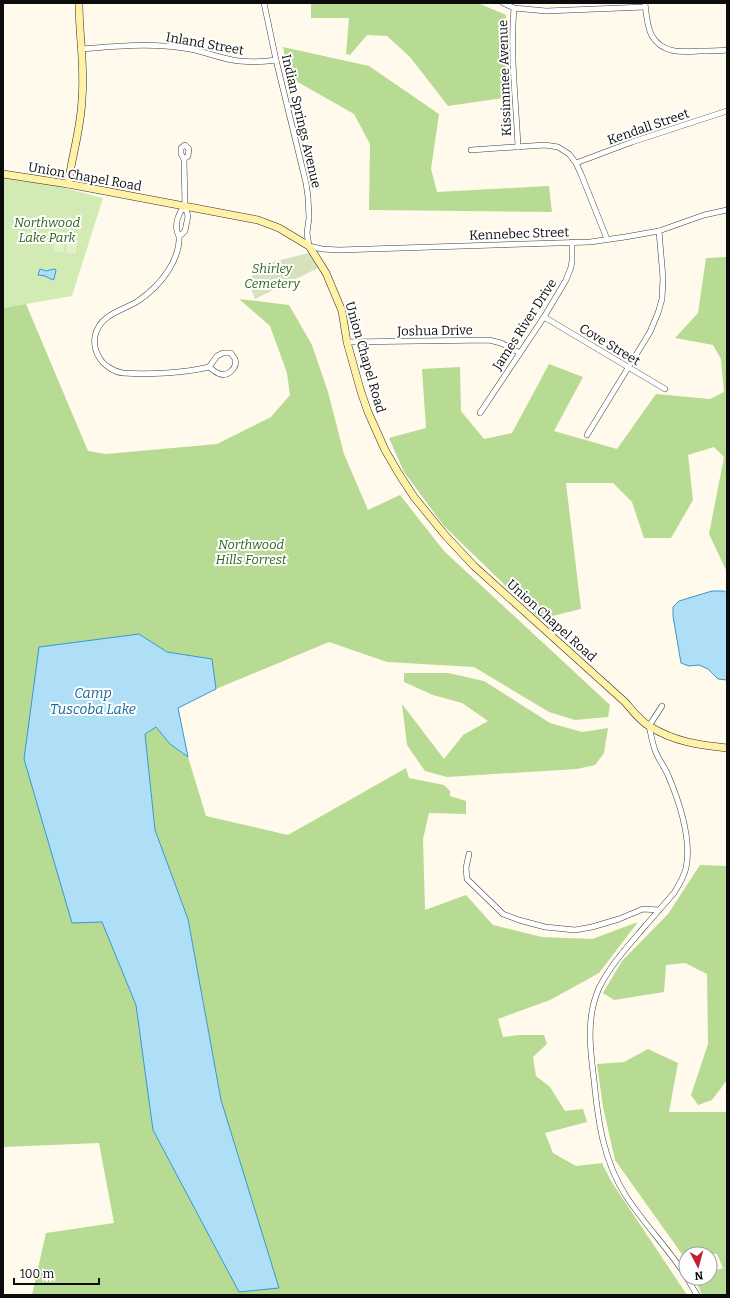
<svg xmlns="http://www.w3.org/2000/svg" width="730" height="1298" font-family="Bitter,serif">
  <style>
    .green { fill: #d2eab4 }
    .forest { fill: #b7db93 }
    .cemetery { fill: #d6e1bd }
    .pitch { fill: #e4f1c6 }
    .water { fill: #afdff7; stroke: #3499d0 }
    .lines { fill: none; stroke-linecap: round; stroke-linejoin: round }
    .street-casing { stroke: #3f3f3f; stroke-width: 6 }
    .secondary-casing { stroke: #2e2e2e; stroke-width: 8 }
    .street { stroke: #fff; stroke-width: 5 }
    .secondary { stroke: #fff1a6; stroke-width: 7 }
    .labels { text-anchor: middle; stroke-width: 4; stroke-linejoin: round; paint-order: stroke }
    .street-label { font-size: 13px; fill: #0c0c0c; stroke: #fff }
    .park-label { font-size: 13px; font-style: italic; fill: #2e651b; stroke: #fff }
    .water-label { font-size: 14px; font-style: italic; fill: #1369a0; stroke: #fff }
  </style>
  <rect width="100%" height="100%" fill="#fffaeb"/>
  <polygon class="green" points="19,176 103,198 72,296 3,308 3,178"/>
  <g class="forest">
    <polygon points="311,3 478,3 506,15 510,97 448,106 410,57 387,36 367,35 350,55 346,54 349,18 311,18"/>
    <polygon points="283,47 369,66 439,114 431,169 437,192 549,186 552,212 369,210 370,144 354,114 289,77"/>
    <polygon points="727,257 727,572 709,534 724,457 714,447 688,455 693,500 671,538 644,538 632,502 613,483 566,483 581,609 540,619 444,526 404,472 389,438 426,428 422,369 460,367 461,411 484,439 512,433 549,364 583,377 554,431 617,449 656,394 710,399 724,392 721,359 713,345 675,338 698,313 706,258"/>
    <polygon points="239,299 289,305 312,345 328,392 344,454 368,510 400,495 444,551 610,705 608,717 575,720 549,712 474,667 387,662 329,642 216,689 212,659 167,652 139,634 72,922 102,922 136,1005 153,1130 221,1100 188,919 155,830 145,734 156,727 170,744 188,757 206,816 288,835 406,768 409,778 444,785 450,791 450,796 466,801 466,814 429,813 423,839 425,910 466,895 493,925 542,937 592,939 638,922 599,973 550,1000 498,1019 503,1037 519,1035 544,1035 547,1044 533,1057 536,1076 550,1087 565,1111 583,1109 587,1122 545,1133 553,1153 576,1166 602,1163 611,1181 687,1295 32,1295 46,1233 114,1223 99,1143 3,1147 3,308 26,304 88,451 106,454 217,444 271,417 290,395 287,373 270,326"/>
    <polygon points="404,673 448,673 484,681 550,723 582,732 608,728 604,753 595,765 577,769 447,777 425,771 407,745 402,704 444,759 463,735 488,721 462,703 433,695 404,682"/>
    <polygon points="700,865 727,866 727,1080 712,1100 698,1105 691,1095 708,1044 707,974 685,963 666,965 664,992 614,1000 603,993 622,961 668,914"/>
    <polygon points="648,1049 678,1063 669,1112 727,1112 727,1295 702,1295 695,1278 710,1278 710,1272 723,1268 717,1254 686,1254 686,1257 684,1257 615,1160 603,1107 597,1064 624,1062"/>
  </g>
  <polygon class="cemetery" points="313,252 322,266 255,299 248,280 265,264"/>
  <g class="pitch">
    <polygon points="55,231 65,232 64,252 54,252"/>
    <polygon points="68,232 77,233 76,253 66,253"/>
  </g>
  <g class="water">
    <polygon points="40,269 46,271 54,269 56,270 54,279 53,280 45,276 38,275"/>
    <polygon points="712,591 724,591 727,593 727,680 718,679 708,669 699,665 689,666 681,663 673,616 673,607 679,601"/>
    <polygon points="139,634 167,652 212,659 216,689 178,708 188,757 170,744 156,727 145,734 155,830 188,919 221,1100 279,1288 239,1292 153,1130 136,1005 102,922 72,923 24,759 39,647"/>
  </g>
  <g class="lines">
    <g class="street-casing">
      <g id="street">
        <polyline points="264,3 276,60 306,183 308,197 309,218 307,233 309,246 322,249 339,250 590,242 625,237 659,231 704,215 727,210"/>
        <polyline points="503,3 514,8 546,11 645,7"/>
        <path d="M645 3C646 13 647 27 652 36 663 54 682 52 699 51 708 51 718 51 727 50"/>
        <path d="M514 8C510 54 516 101 518 147"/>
        <path d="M82 49C116 46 150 43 183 48 202 50 220 59 239 61 251 62 264 62 276 60"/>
        <polygon points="185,145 189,149 188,156 184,159 181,154 181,148"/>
        <polyline points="471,150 545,145 558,147 569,154 576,163 581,174 607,239"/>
        <polyline points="184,159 185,206"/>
        <polyline points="576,163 632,142 727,111"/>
        <path d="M179 237 185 231 188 216 185 206C179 212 175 222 177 231 177 232 179 236 179 237 180 248 174 262 168 271 160 283 150 293 138 301 122 311 100 314 95 336 94 343 95 351 99 357 103 365 114 372 123 373 148 375 184 373 209 367"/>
        <polyline points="544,317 665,389"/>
        <polyline points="347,342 489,340 501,343 520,353"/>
        <path d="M223 353H231C232 355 234 357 235 359 238 367 228 377 220 374 216 373 212 369 209 367L217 356Z"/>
        <polyline points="480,413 544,317 566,280 571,267 572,261 572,242"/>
        <polyline points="587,435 650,332 658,313 662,299 663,278 659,231"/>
        <path d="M662 706 649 726C651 734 652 742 655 750 658 759 664 766 668 775 679 801 692 839 686 868 684 877 679 885 674 893 665 903 656 914 646 925 629 945 611 964 599 988 586 1017 590 1049 594 1080 598 1121 603 1160 626 1196 644 1224 668 1248 686 1276"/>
        <polyline points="469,854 466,868 467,879 503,914 519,920 545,927 575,930 592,927 619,919 643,909 659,910"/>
        <polyline points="687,1278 697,1295"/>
      </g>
    </g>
    <g class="secondary-casing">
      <g id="secondary">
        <path d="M3 174 68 184 258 220 279 228 309 246 326 273 342 311 347 342 361 392 368 412 385 450 399 474 414 497 445 535 474 566 625 702C632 710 640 721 649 726 675 742 699 745 727 748"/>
        <path d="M68 184C72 156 81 128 82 99 85 67 79 35 79 3"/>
      </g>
    </g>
    <use href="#street" class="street"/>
    <use href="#secondary" class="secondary"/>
  </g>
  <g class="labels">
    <g class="street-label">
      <text transform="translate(205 43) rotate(10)" y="5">Inland Street</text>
      <text transform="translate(504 78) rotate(-92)" y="5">Kissimmee Avenue</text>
      <text transform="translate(302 121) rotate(77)" y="5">Indian Springs Avenue</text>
      <text transform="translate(648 126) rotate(-19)" y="5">Kendall Street</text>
      <text transform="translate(85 176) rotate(10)" y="5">Union Chapel Road</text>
      <text transform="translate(519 233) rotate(-2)" y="5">Kennebec Street</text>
      <text transform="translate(524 324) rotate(-57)" y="5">James River Drive</text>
      <text transform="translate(435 330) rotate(-1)" y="5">Joshua Drive</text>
      <text transform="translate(610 344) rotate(31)" y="5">Cove Street</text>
      <text transform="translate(366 357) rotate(74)" y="5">Union Chapel Road</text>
      <text transform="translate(552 620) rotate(42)" y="5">Union Chapel Road</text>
    </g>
    <g class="park-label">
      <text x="47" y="227">Northwood<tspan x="47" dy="15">Lake Park</tspan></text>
      <text x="272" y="273">Shirley<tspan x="272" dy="15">Cemetery</tspan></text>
      <text x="251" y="549">Northwood<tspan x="251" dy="15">Hills Forrest</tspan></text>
    </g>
    <g class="water-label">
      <text x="93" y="698">Camp<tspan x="93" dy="16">Tuscoba Lake</tspan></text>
    </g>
  </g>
  <rect width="730" height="1298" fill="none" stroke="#0c0c0c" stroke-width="8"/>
  <g transform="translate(698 1266) rotate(174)"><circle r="19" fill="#ffffff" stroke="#9e9e9e"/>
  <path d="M0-3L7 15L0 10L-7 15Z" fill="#bf2130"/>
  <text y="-6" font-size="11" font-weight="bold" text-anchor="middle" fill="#0c0c0c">N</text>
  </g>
  <path d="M14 1278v6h85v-6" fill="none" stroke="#0c0c0c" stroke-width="2"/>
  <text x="20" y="1278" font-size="12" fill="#0c0c0c" stroke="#ffffff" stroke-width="3" paint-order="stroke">100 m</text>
</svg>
